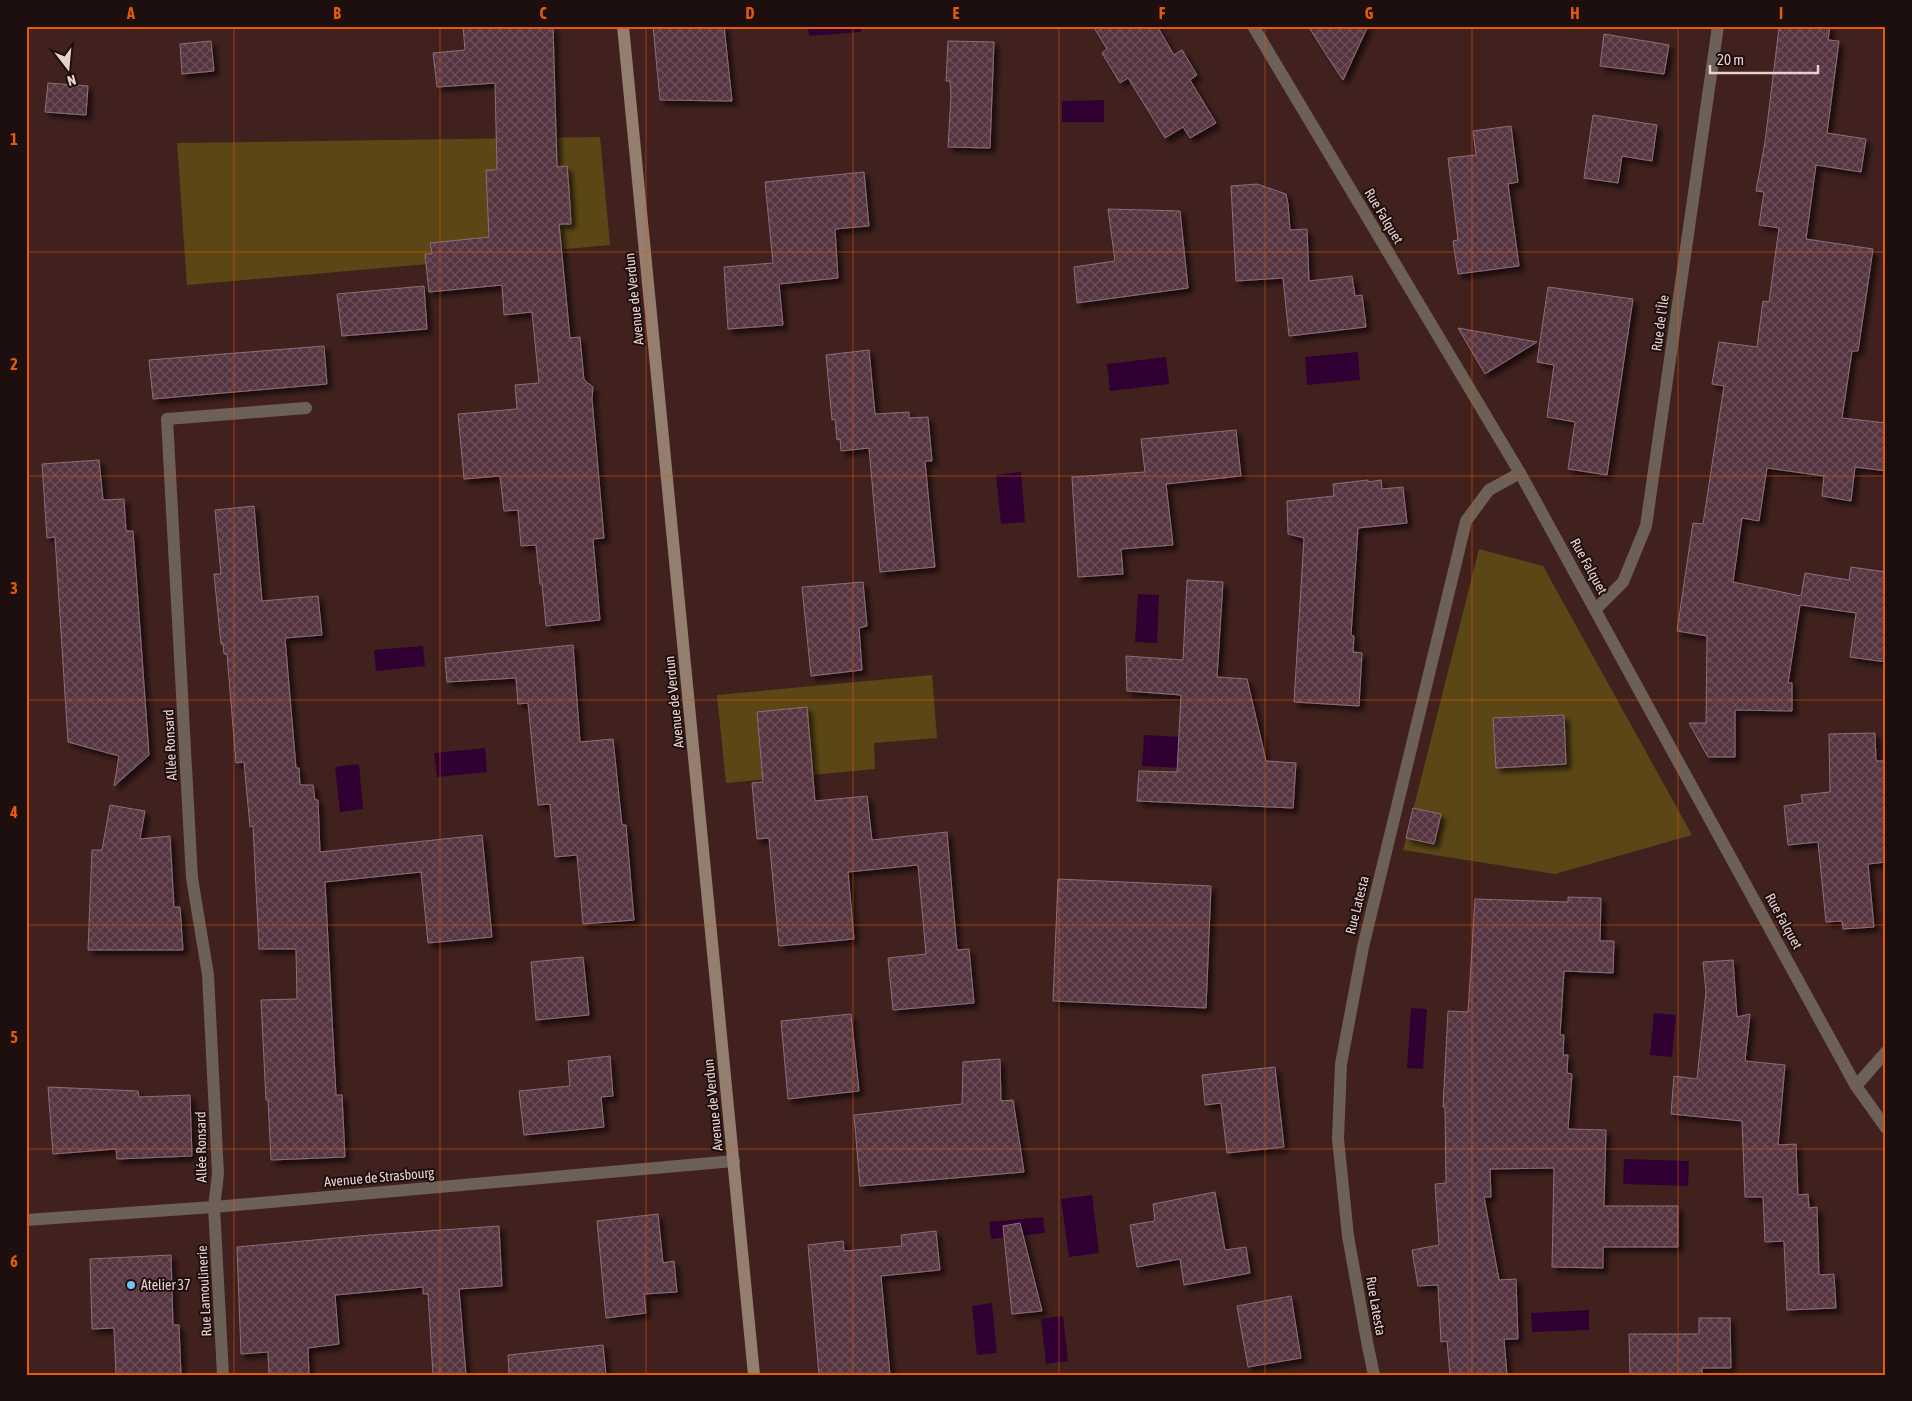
<svg xmlns="http://www.w3.org/2000/svg" width="1912" height="1401" font-family="'Asap Condensed',sans-serif">
  <style>
    .garden { fill: #5b4716 }
    .water { fill: #310032 }
    .building { fill: url(#building-cross-hatch); stroke: #906c78; filter: url(#shadow) }
    .lines { fill: none; stroke-linecap: round; stroke-linejoin: round }
    .street { stroke: #6d6057; stroke-width: 12 }
    .secondary { stroke: #937e70; stroke-width: 12 }
    .grid { fill: none; stroke: #e8590c; stroke-width: 1; stroke-opacity: 0.55 }
    .poi-dot { fill: #71c1f4; stroke: #1d0f0e; stroke-width: 2 }
    .labels { text-anchor: middle; stroke-width: 4; stroke-linejoin: round; paint-order: stroke }
    .street-label { font-size: 14px; fill: #e8d2d0; stroke: #1d0f0e }
    .poi-label { font-size: 14px; fill: #e8d2d0; stroke: #1d0f0e; text-anchor: start }
    .neatline { fill: none; stroke: #e8590c; stroke-width: 2 }
    .grid-label { font-size: 16px; text-anchor: middle; font-weight: bold; fill: #e8590c }
  </style>
  <defs>
    <pattern id="building-cross-hatch" width="8" height="8" patternUnits="userSpaceOnUse" patternTransform="scale(1.25)"><rect width="8" height="8" fill="#543440"/><path d="M0 0l8 8M0 8l8-8" fill="none" stroke="#6d505b"/></pattern>
    <filter id="shadow"><feDropShadow dx="4.5" dy="4.5" stdDeviation="2.5" flood-color="#0009"/></filter>
  </defs>
  <rect width="100%" height="100%" fill="#40211e"/>
  <g class="garden">
    <polygon points="600,137 610,245 477,257 473,260 187,285 177,143"/>
    <polygon points="1479,549 1543,566 1692,835 1555,874 1403,850"/>
    <polygon points="932,675 937,738 874,743 875,769 726,783 717,695"/>
  </g>
  <g class="water">
    <polygon points="808,26 860,26 861,32 809,36"/>
    <polygon points="1104,100 1104,122 1062,122 1062,101"/>
    <polygon points="1358,352 1360,380 1307,385 1305,357"/>
    <polygon points="1166,357 1169,384 1110,391 1107,364"/>
    <polygon points="1021,472 1025,522 1001,524 996,475"/>
    <polygon points="1138,594 1159,595 1157,643 1135,642"/>
    <polygon points="423,646 425,666 376,671 374,650"/>
    <polygon points="1144,735 1181,737 1180,768 1142,766"/>
    <polygon points="485,748 487,772 437,777 434,753"/>
    <polygon points="359,764 363,809 340,812 335,767"/>
    <polygon points="1411,1008 1427,1009 1423,1069 1407,1068"/>
    <polygon points="1654,1013 1676,1015 1672,1057 1650,1055"/>
    <polygon points="1624,1159 1689,1161 1688,1186 1623,1184"/>
    <polygon points="1092,1195 1099,1253 1069,1257 1061,1199"/>
    <polygon points="1043,1217 1045,1233 991,1239 989,1222"/>
    <polygon points="992,1303 997,1353 977,1355 972,1306"/>
    <polygon points="1589,1310 1589,1330 1532,1332 1531,1313"/>
    <polygon points="1063,1316 1068,1361 1046,1364 1041,1319"/>
  </g>
  <g class="building">
    <polygon points="463,26 553,26 557,167 567,166 569,190 571,224 559,224 570,338 580,337 584,380 593,387 592,399 604,538 593,539 600,620 546,626 542,584 540,584 536,545 521,546 518,510 504,511 500,476 464,479 458,414 517,409 515,385 539,383 532,312 504,315 502,285 429,292 425,254 432,254 430,243 489,237 486,170 497,170 495,83 437,87 433,53 465,50"/>
    <polygon points="653,26 724,26 732,101 660,100"/>
    <polygon points="1093,26 1157,26 1174,55 1182,50 1197,75 1190,80 1216,123 1190,138 1183,127 1165,138 1128,78 1120,83 1102,53 1107,49"/>
    <polygon points="1308,26 1368,26 1343,80 1329,59"/>
    <polygon points="1786,26 1830,26 1828,40 1839,41 1827,133 1866,139 1861,172 1816,165 1806,239 1873,249 1858,351 1852,351 1842,418 1886,423 1886,471 1855,467 1851,501 1822,496 1824,476 1767,468 1759,521 1742,518 1733,582 1801,596 1805,573 1849,580 1851,567 1886,572 1886,662 1850,657 1856,613 1800,605 1788,683 1792,683 1792,711 1735,710 1735,757 1708,757 1689,723 1706,723 1707,636 1677,631 1693,523 1703,524 1724,386 1712,384 1719,342 1757,347 1763,301 1769,302 1779,228 1759,225 1764,192 1756,191 1765,142 1779,28 1786,28"/>
    <polygon points="1604,34 1669,45 1664,74 1600,66"/>
    <polygon points="211,41 214,71 182,74 180,44"/>
    <polygon points="948,41 994,42 990,148 948,147 951,96 950,81 946,81"/>
    <polygon points="48,83 88,86 86,115 45,112"/>
    <polygon points="1593,115 1657,125 1652,161 1622,156 1618,183 1584,178"/>
    <polygon points="1511,126 1518,182 1508,184 1519,266 1458,274 1453,241 1458,240 1448,158 1476,155 1473,131"/>
    <polygon points="864,172 869,226 835,229 838,278 779,284 783,325 728,329 724,267 773,263 765,182"/>
    <polygon points="1257,184 1286,194 1288,204 1290,230 1307,229 1309,281 1352,276 1355,296 1362,295 1366,327 1289,336 1283,278 1236,281 1231,186"/>
    <polygon points="1108,209 1180,211 1188,288 1077,303 1074,267 1115,261"/>
    <polygon points="424,286 427,329 342,336 337,294"/>
    <polygon points="1548,287 1633,299 1607,475 1568,469 1575,422 1547,417 1554,365 1537,362"/>
    <polygon points="1458,328 1537,342 1485,374"/>
    <polygon points="324,346 327,384 153,399 149,360"/>
    <polygon points="869,350 875,414 909,412 909,418 928,417 932,461 925,461 935,567 880,572 869,448 841,451 840,439 837,440 835,419 832,420 826,355"/>
    <polygon points="1236,430 1241,476 1166,484 1173,545 1121,549 1123,574 1078,577 1072,477 1145,472 1141,439"/>
    <polygon points="99,460 103,500 124,499 126,531 133,531 149,755 114,786 119,756 68,742 55,537 47,538 42,464"/>
    <polygon points="1368,480 1368,482 1381,480 1382,489 1403,487 1407,523 1358,528 1351,635 1354,636 1353,652 1362,653 1359,706 1294,702 1304,538 1288,534 1287,501 1334,496 1333,484"/>
    <polygon points="254,506 262,601 318,596 322,635 285,638 296,768 299,768 300,785 313,785 315,800 318,800 320,852 482,835 492,937 428,943 421,872 325,882 336,1095 342,1095 345,1157 271,1160 268,1100 266,1100 261,1000 297,999 296,949 259,949 253,826 250,827 244,762 236,763 227,654 224,654 223,644 221,644 214,574 221,574 215,510"/>
    <polygon points="1187,580 1223,582 1217,677 1247,679 1266,761 1296,763 1293,808 1137,801 1139,771 1177,772 1181,695 1127,691 1126,656 1183,660"/>
    <polygon points="863,582 867,626 859,628 862,670 811,676 802,587"/>
    <polygon points="573,645 580,742 613,739 622,825 626,825 634,920 583,924 577,855 555,857 550,804 538,805 528,703 518,704 516,678 447,682 445,658"/>
    <polygon points="807,707 815,801 867,796 872,840 947,832 957,950 969,949 974,1003 893,1010 888,958 926,954 918,865 848,872 854,939 779,946 769,838 757,839 752,783 763,782 757,712"/>
    <polygon points="1564,715 1566,764 1496,768 1493,718"/>
    <polygon points="1875,733 1876,761 1886,761 1886,862 1868,864 1874,927 1843,929 1842,921 1826,922 1818,842 1788,845 1784,806 1803,803 1801,795 1830,792 1829,734"/>
    <polygon points="110,805 145,811 140,839 170,836 174,907 180,907 183,950 88,950 92,850 102,850"/>
    <polygon points="1413,808 1441,814 1434,844 1406,838"/>
    <polygon points="1058,879 1211,886 1206,1008 1053,1001"/>
    <polygon points="1568,897 1601,898 1600,941 1614,941 1613,973 1564,971 1560,1035 1564,1035 1563,1055 1568,1055 1567,1073 1572,1074 1568,1129 1606,1130 1604,1206 1678,1206 1678,1247 1603,1247 1603,1268 1552,1267 1554,1168 1490,1169 1491,1197 1484,1197 1499,1280 1516,1279 1518,1339 1504,1339 1507,1375 1450,1375 1447,1341 1441,1342 1438,1285 1418,1286 1412,1250 1439,1245 1435,1184 1446,1183 1445,1107 1443,1107 1448,1011 1468,1012 1475,899 1568,902"/>
    <polygon points="583,957 589,1015 536,1020 531,962"/>
    <polygon points="1733,960 1737,1017 1750,1014 1745,1061 1785,1065 1778,1145 1796,1144 1798,1195 1808,1194 1809,1208 1817,1207 1819,1275 1834,1274 1836,1308 1787,1310 1784,1241 1765,1242 1763,1197 1745,1197 1742,1121 1671,1114 1674,1076 1697,1079 1706,992 1703,962"/>
    <polygon points="851,1014 859,1091 788,1099 781,1021"/>
    <polygon points="610,1056 613,1096 601,1097 604,1127 524,1135 519,1091 570,1086 568,1061"/>
    <polygon points="1000,1059 1001,1101 1013,1100 1024,1172 860,1186 854,1115 962,1104 963,1062"/>
    <polygon points="1275,1067 1284,1147 1227,1153 1221,1103 1205,1105 1202,1075"/>
    <polygon points="48,1087 138,1091 139,1097 190,1095 192,1156 117,1159 116,1149 53,1154"/>
    <polygon points="1215,1192 1225,1250 1246,1247 1250,1273 1184,1285 1180,1259 1137,1267 1130,1225 1155,1221 1153,1204"/>
    <polygon points="658,1214 663,1263 674,1261 677,1292 644,1294 646,1313 606,1318 597,1221"/>
    <polygon points="1020,1223 1042,1311 1012,1314 1003,1226"/>
    <polygon points="499,1226 502,1286 459,1289 466,1375 433,1375 428,1294 423,1294 423,1287 335,1295 339,1344 308,1348 309,1375 269,1375 268,1352 241,1354 237,1247 370,1235"/>
    <polygon points="936,1231 940,1270 881,1276 890,1375 819,1375 808,1245 843,1241 844,1251 902,1246 901,1235"/>
    <polygon points="171,1255 173,1325 179,1325 181,1375 116,1375 114,1328 92,1329 90,1259"/>
    <polygon points="1291,1296 1301,1358 1248,1367 1237,1306"/>
    <polygon points="1699,1318 1730,1318 1731,1368 1702,1368 1702,1375 1630,1375 1629,1334 1699,1334"/>
    <polygon points="603,1345 606,1375 509,1375 508,1355"/>
  </g>
  <g class="lines">
    <g class="street">
      <polyline points="1253,26 1520,473 1856,1086 1886,1128"/>
      <polyline points="1596,609 1623,582 1646,526 1718,26"/>
      <polyline points="1856,1086 1886,1052"/>
      <polyline points="26,1220 214,1207 734,1161"/>
      <polyline points="223,1375 214,1207 218,1174 208,975 192,878 167,419 306,408"/>
      <polyline points="1374,1375 1368,1347 1348,1236 1338,1139 1341,1064 1363,947 1466,521 1489,490 1520,473"/>
    </g>
    <polyline class="secondary" points="623,26 754,1375"/>
  </g>
  <path class="grid" d="M234 26V1375M440 26V1375M646 26V1375M853 26V1375M1059 26V1375M1265 26V1375M1472 26V1375M1678 26V1375M26 252H1886M26 476H1886M26 700H1886M26 925H1886M26 1149H1886"/>
  <circle class="poi-dot" cx="131" cy="1285" r="5"/>
  <g class="labels">
    <g class="street-label">
      <text transform="translate(1384 216) rotate(59)" y="5">Rue Falquet</text>
      <text transform="translate(634 299) rotate(-96)" y="5">Avenue de Verdun</text>
      <text transform="translate(1660 323) rotate(-82)" y="5">Rue de l'Île</text>
      <text transform="translate(1589 566) rotate(61)" y="5">Rue Falquet</text>
      <text transform="translate(674 702) rotate(-96)" y="5">Avenue de Verdun</text>
      <text transform="translate(170 745) rotate(-93)" y="5">Allée Ronsard</text>
      <text transform="translate(1357 905) rotate(-76)" y="5">Rue Latesta</text>
      <text transform="translate(1784 921) rotate(61)" y="5">Rue Falquet</text>
      <text transform="translate(713 1105) rotate(-96)" y="5">Avenue de Verdun</text>
      <text transform="translate(201 1147) rotate(-91)" y="5">Allée Ronsard</text>
      <text transform="translate(379 1177) rotate(-5)" y="5">Avenue de Strasbourg</text>
      <text transform="translate(204 1291) rotate(-93)" y="5">Rue Lamoulinerie</text>
      <text transform="translate(1376 1306) rotate(80)" y="5">Rue Latesta</text>
    </g>
    <g class="poi-label">
      <text x="141" y="1290">Atelier 37</text>
    </g>
  </g>
  <rect width="1912" height="1401" fill="none" stroke="#1d0f0e" stroke-width="55"/>
  <g transform="translate(68 68) rotate(164)" stroke="#1d0f0e" stroke-width="4" paint-order="stroke">
  <path d="M0-4L9 19L0 12L-9 19Z" fill="#e8d2d0"/>
  <text y="-8" font-size="14" font-weight="bold" text-anchor="middle" fill="#e8d2d0">N</text>
  </g>
  <path d="M1710 65v8h108v-8" fill="none" stroke="#e8d2d0" stroke-width="2.5"/>
  <text x="1717" y="65" font-size="15" fill="#e8d2d0" stroke="#1d0f0e" stroke-width="4" paint-order="stroke">20 m</text>
  <rect x="28" y="28" width="1856" height="1346" class="neatline"/>
  <g class="grid-label">
    <text x="131" y="19">A</text>
    <text x="337" y="19">B</text>
    <text x="543" y="19">C</text>
    <text x="750" y="19">D</text>
    <text x="956" y="19">E</text>
    <text x="1162" y="19">F</text>
    <text x="1369" y="19">G</text>
    <text x="1575" y="19">H</text>
    <text x="1781" y="19">I</text>
    <text x="14" y="145">1</text>
    <text x="14" y="370">2</text>
    <text x="14" y="594">3</text>
    <text x="14" y="818">4</text>
    <text x="14" y="1043">5</text>
    <text x="14" y="1267">6</text>
  </g>
</svg>
